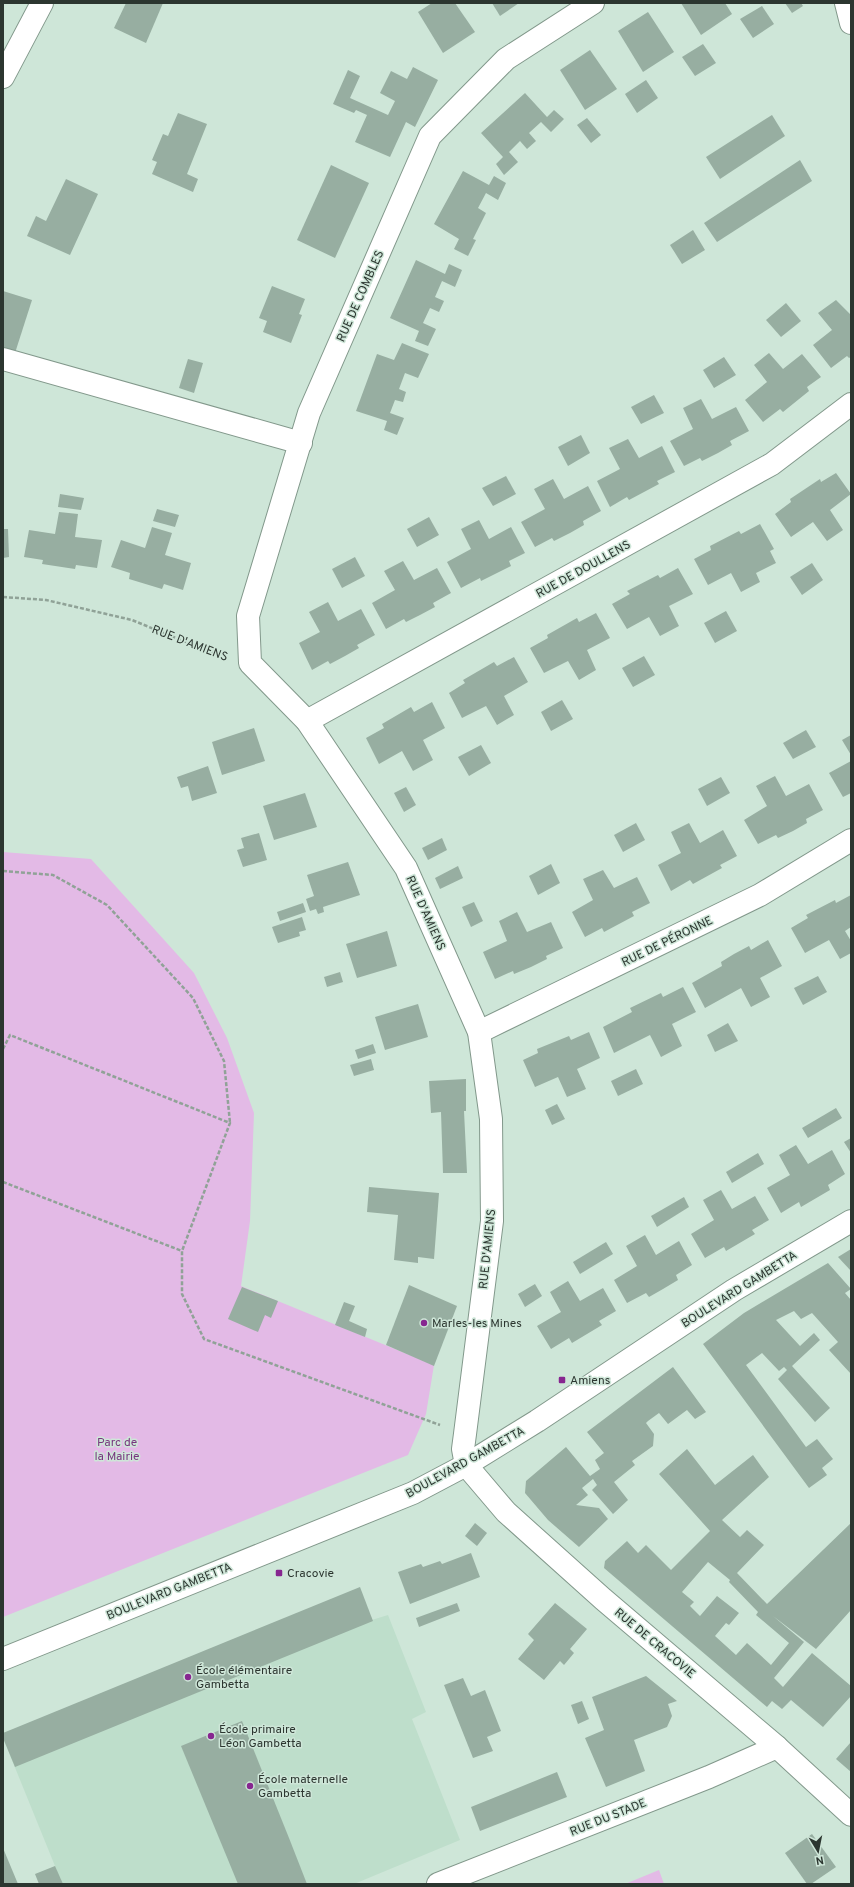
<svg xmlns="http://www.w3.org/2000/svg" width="854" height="1887" font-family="Overpass,sans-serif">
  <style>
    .built { fill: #bedecb }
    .green { fill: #e3bae6 }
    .building { fill: #97aea1; fill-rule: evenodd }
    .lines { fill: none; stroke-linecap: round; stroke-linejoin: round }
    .street-casing { stroke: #82988b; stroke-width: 24 }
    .secondary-casing { stroke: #82988b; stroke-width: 24 }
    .path { stroke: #90a297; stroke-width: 2.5; stroke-dasharray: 4 2; stroke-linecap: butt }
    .street { stroke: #fff; stroke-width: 22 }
    .secondary { stroke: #fff; stroke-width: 22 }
    .poi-dot { fill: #872690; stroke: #cee6d8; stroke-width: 1.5 }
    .labels { text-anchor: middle; stroke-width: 3; stroke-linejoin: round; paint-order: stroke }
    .street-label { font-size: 12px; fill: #2c3630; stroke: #cee6d8 }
    .poi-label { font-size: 12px; fill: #2c3630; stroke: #cee6d8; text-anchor: start }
    .park-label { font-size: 12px; fill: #78367f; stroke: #cee6d8 }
  </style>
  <rect width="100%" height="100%" fill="#cee6d8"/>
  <polygon class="built" points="388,1615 426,1712 412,1719 460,1840 354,1884 39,1884 55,1866 3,1738 3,1733"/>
  <g class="green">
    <polygon points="3,852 91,859 194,973 227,1038 254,1113 250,1221 241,1286 434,1365 426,1414 408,1455 3,1617"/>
    <polygon points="659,1870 664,1884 625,1884"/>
  </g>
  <g class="building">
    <polygon points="126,3 163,3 146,43 114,28"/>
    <polygon points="432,3 455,3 475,32 443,53 418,12"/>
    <polygon points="492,3 519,3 500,16"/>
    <polygon points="681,3 725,3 732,14 701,35"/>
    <polygon points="785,3 801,3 803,6 792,13"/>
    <polygon points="762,6 774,24 753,38 740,19"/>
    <polygon points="648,12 674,52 643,72 618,31"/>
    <polygon points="703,44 716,63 695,76 682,57"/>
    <polygon points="590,50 617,89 585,110 560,70"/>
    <polygon points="413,67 438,80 415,127 406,122 390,157 355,142 367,115 356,110 354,113 333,104 348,70 360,76 350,98 388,115 395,101 380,93 391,71 407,79"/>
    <polygon points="646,80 658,98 637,113 625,94"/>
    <polygon points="525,93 547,117 554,110 564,119 551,132 541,122 529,133 536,141 527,149 520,141 509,152 518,162 504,175 496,164 503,157 481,133"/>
    <polygon points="178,113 207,124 187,174 198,179 193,192 152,174 157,162 152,160 163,134 168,136"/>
    <polygon points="772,115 785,136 720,179 706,157"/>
    <polygon points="587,118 601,135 591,143 577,125"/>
    <polygon points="800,160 812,181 717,242 704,223"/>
    <polygon points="331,165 369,183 335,258 297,240"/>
    <polygon points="463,171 489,185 494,176 506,183 498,200 486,193 478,208 486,213 473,239 476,240 468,256 454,249 459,239 434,224"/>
    <polygon points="66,179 98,194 70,255 27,236 36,216 46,221"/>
    <polygon points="693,230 705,250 682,264 670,245"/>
    <polygon points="416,260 445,274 449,264 462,270 455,287 442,281 435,297 444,301 439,312 430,308 423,323 436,329 428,346 415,341 419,331 390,318"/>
    <polygon points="272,286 305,299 299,314 302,315 291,343 263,332 267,321 259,318"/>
    <polygon points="3,291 32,300 15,353 3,349"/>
    <polygon points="836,300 851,315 851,357 849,358 847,356 831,368 813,345 832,330 818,313"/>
    <polygon points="786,303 801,321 781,337 766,320"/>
    <polygon points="402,343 429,354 418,378 405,373 399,389 406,392 403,402 395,400 390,413 404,418 397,435 384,430 387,421 356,411 377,354 394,360"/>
    <polygon points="769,353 783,369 802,354 821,377 807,387 809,391 783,412 780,409 763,422 745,400 767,382 754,365"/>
    <polygon points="724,357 736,375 714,388 703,370"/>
    <polygon points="188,359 203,363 194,393 179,388"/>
    <polygon points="654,395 664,413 641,424 631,407"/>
    <polygon points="701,399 712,419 736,407 749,431 730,441 732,445 718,453 702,461 700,458 684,466 670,441 693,429 683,408"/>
    <polygon points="581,435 590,453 568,466 558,447"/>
    <polygon points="628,439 639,458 662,446 675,472 657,481 659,484 629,500 627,497 610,507 597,481 620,469 609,448"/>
    <polygon points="836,473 851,494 830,510 843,530 827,541 813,522 791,537 775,514 791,502 790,499 820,479 821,482"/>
    <polygon points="506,476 516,494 493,506 482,488"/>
    <polygon points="553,479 564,499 588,486 601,511 583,521 584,525 570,533 554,541 552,538 535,547 521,522 545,509 534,489"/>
    <polygon points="60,494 84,498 81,510 58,507"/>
    <polygon points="157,509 179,515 175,527 153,521"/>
    <polygon points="59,512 78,514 75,537 102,540 97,568 76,565 75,569 42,564 43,560 24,557 29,530 55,534"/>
    <polygon points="429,517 439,535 417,547 407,529"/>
    <polygon points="479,520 489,539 511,527 525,553 509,561 511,566 481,581 480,578 461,588 447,562 471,549 461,529"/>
    <polygon points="760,524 774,549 770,551 776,563 756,573 760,582 741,592 731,573 708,585 694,559 711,550 710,546 739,531 741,534"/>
    <polygon points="152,527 172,533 165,555 191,563 183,590 164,584 162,589 129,579 130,573 111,567 121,540 145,548"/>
    <polygon points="3,529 8,529 9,557 3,558"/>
    <polygon points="355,557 365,576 342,588 332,569"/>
    <polygon points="403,561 414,580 437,568 451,593 433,603 435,607 420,615 406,622 404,619 386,629 372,603 395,590 384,571"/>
    <polygon points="812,563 823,580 802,595 790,577"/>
    <polygon points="678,568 693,594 669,606 679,626 660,636 649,617 627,629 612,604 630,594 627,591 658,575 660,578"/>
    <polygon points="328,602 338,621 361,609 375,635 357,645 359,648 345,656 330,664 328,661 312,670 299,643 320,632 309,612"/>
    <polygon points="726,611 737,631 715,643 704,623"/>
    <polygon points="596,613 610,638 587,650 596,670 579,680 568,661 544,673 530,648 548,638 547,635 577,618 579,622"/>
    <polygon points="644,656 655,675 633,687 622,668"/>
    <polygon points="514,657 528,682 504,696 514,715 497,725 486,706 462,718 449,693 465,683 463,680 494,662 497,666"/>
    <polygon points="562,700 573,719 551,731 541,712"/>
    <polygon points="432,702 445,728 423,740 433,760 413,771 402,751 379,764 366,738 384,728 382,724 411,707 414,712"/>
    <polygon points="254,728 265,761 222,775 212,742"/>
    <polygon points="806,730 816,747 793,759 783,743"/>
    <polygon points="851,735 851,755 842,740"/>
    <polygon points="481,745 491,763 469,776 458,757"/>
    <polygon points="851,761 851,793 843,797 829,773"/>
    <polygon points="208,766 217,793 192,801 188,786 181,788 177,777"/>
    <polygon points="775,776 786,796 809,784 823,810 806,819 807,823 793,831 778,838 776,835 758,844 744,820 767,806 756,786"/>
    <polygon points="721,777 730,793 707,806 698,789"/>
    <polygon points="406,787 416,805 404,812 394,793"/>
    <polygon points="305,793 317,827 274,840 263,806"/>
    <polygon points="636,823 645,840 623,852 614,835"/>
    <polygon points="689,823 700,843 723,830 737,856 720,865 722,868 693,884 690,880 671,891 658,865 681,853 671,832"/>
    <polygon points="259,833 267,860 243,867 237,850 244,848 241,838"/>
    <polygon points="442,838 447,850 428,860 422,848"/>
    <polygon points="348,862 360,895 323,907 324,912 318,914 316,909 310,911 306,899 314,896 307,875"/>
    <polygon points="551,864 560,883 538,895 529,876"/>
    <polygon points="458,866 463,878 440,889 435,878"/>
    <polygon points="603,870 614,888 637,877 650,903 632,912 634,916 604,932 602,928 585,937 572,912 593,900 583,879"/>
    <polygon points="851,895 851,927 845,931 851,941 851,953 840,959 829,940 805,953 791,928 808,918 806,915 835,900 836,903"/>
    <polygon points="474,902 483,921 471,927 462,907"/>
    <polygon points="303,903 306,912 280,921 277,912"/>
    <polygon points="517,912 527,932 551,922 563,948 546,956 547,959 531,967 514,974 513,971 495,979 483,952 507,941 499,921"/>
    <polygon points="302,917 306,930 299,932 300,936 278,943 272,927"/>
    <polygon points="387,931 397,966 357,978 346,944"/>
    <polygon points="768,940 782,966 760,978 770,997 751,1007 741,988 705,1008 692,983 722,966 721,962 734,954 749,946 751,950"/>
    <polygon points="340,972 343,982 327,987 324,977"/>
    <polygon points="818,976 827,992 803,1005 794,988"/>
    <polygon points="683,987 696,1012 672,1024 682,1046 661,1057 650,1035 614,1053 603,1027 632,1012 630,1008 661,993 663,997"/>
    <polygon points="418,1004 428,1037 385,1050 375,1017"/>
    <polygon points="728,1023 738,1041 715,1052 707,1035"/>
    <polygon points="589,1032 600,1058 577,1069 586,1089 567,1097 558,1077 535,1087 523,1060 538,1053 537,1049 569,1036 571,1040"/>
    <polygon points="373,1044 376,1053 358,1059 355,1050"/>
    <polygon points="371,1059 374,1070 354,1076 350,1065"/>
    <polygon points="636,1069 643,1084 618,1096 611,1081"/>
    <polygon points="466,1079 466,1111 464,1111 467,1173 443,1173 441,1112 431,1113 429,1081"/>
    <polygon points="557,1104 565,1119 552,1125 545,1110"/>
    <polygon points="836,1108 842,1118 808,1138 802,1128"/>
    <polygon points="851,1138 851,1153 844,1142"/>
    <polygon points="796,1145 808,1164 832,1150 845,1174 828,1185 830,1190 801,1207 799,1202 781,1213 767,1188 790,1175 779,1155"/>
    <polygon points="758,1153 764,1164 732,1183 726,1172"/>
    <polygon points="369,1187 439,1193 434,1259 418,1257 418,1263 394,1260 398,1215 367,1212"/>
    <polygon points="721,1190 732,1209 755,1196 769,1220 752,1230 755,1234 726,1251 724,1247 705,1258 691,1234 714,1220 703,1200"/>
    <polygon points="684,1197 689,1207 657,1227 651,1216"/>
    <polygon points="645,1235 656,1255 679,1241 692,1265 676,1275 678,1280 663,1289 649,1297 646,1293 627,1303 614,1280 637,1266 626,1246"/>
    <polygon points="606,1242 613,1254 580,1274 573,1262"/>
    <polygon points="851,1249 851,1271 838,1257"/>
    <polygon points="828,1263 851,1289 845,1293 851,1300 851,1374 829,1350 838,1342 812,1313 801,1319 794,1311 776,1320 800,1346 814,1333 820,1340 792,1366 830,1408 815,1422 778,1379 787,1370 784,1367 779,1371 762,1353 746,1365 806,1447 817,1439 833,1459 822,1468 827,1475 809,1488 703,1344 744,1313"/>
    <polygon points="568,1281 580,1301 603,1288 616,1311 599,1321 602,1325 572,1343 569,1338 551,1349 537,1326 561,1312 550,1292"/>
    <polygon points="535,1284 542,1296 525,1307 518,1294"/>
    <polygon points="409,1285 457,1306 434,1366 386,1345"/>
    <polygon points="242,1287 278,1301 271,1318 265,1315 258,1332 228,1319"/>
    <polygon points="344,1302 355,1306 349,1321 367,1329 365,1337 335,1325"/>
    <polygon points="673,1367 706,1412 695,1419 687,1410 668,1424 659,1413 648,1421 646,1423 654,1434 653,1446 632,1461 635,1465 614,1482 628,1500 613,1514 592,1490 597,1485 593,1479 582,1488 588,1495 576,1505 599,1508 608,1519 579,1547 548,1520 525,1493 526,1481 566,1447 590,1476 600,1469 595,1460 604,1453 587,1432"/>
    <path d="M687 1449 715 1485 753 1455 769 1477 722 1520 740 1537 747 1530 764 1545 737 1573 767 1604 851 1523V1610L816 1649 773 1616 804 1642 774 1678 783 1687 812 1653 851 1686V1696L823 1727 791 1700 782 1709 772 1701 767 1707 604 1568 605 1561 627 1541 638 1553 646 1545 671 1570 710 1531 659 1474ZM708 1562 730 1580 729 1582 758 1612 756 1615 789 1643 771 1665 747 1643 736 1655 715 1636 726 1623 729 1625 739 1613 717 1596 700 1616 690 1606 694 1602 682 1592Z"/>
    <polygon points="475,1523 487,1533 477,1546 465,1536"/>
    <polygon points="471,1553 480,1577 410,1604 398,1572 421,1564 423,1567 440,1561 442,1564"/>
    <polygon points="360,1587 373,1621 15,1767 3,1738 3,1733"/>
    <polygon points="457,1603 460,1611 419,1627 416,1618"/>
    <polygon points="555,1603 587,1629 570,1649 574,1653 564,1665 560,1661 544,1680 518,1659 534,1640 528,1634"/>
    <polygon points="646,1676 677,1701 668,1704 672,1716 667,1727 634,1740 645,1771 606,1787 585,1738 604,1730 592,1697"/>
    <polygon points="463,1678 471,1696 485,1690 501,1731 487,1737 493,1751 473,1758 444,1685"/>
    <polygon points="582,1701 589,1719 578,1724 571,1705"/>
    <polygon points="242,1721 289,1838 307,1884 238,1884 181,1746"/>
    <polygon points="851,1742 851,1772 836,1759"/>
    <polygon points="557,1772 567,1797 480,1831 471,1807"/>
    <polygon points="812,1834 836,1867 811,1884 807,1884 785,1853"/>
    <polygon points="3,1848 18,1884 3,1884"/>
    <polygon points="55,1866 63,1884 39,1884 35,1874"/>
  </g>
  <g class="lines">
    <g class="street-casing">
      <g id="street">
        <polyline points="593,3 506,59 430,136 309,413 248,616 250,663 307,721 406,868 479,1032 491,1119 492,1221 465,1434 463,1449 466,1465 506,1512 603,1599 777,1747 851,1815"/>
        <polyline points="846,3 851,23"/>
        <polyline points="3,359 301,443"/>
        <polyline points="307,721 772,464 851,404"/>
        <polyline points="479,1032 760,895 851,840"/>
        <polyline points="438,1884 709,1777 777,1747"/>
      </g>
    </g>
    <g class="secondary-casing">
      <g id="secondary">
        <polyline points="3,77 42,3"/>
        <polyline points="3,1659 413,1493 466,1465 537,1421 734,1290 851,1221"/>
      </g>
    </g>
    <g class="path">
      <polyline points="3,597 46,600 132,620 225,658"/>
      <polyline points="3,871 53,875 107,905 193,998 224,1061 230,1123"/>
      <polyline points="3,1049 10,1035 230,1123 182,1251"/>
      <polyline points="3,1182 182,1251 182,1294 204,1339 440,1425"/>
    </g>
    <use href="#street" class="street"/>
    <use href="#secondary" class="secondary"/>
  </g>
  <g class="poi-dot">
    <circle cx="424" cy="1323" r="4"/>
    <rect x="558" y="1376" width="8" height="8" rx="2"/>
    <rect x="275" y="1569" width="8" height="8" rx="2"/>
    <circle cx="188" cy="1677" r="4"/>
    <circle cx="211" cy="1736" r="4"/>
    <circle cx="250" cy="1786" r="4"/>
  </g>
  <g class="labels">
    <g class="street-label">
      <text transform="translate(360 296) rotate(-66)" y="4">RUE DE COMBLES</text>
      <text transform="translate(583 569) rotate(-29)" y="4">RUE DE DOULLENS</text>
      <text transform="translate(190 643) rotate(21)" y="4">RUE D'AMIENS</text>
      <text transform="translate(426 913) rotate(66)" y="4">RUE D'AMIENS</text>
      <text transform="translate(667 941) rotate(-26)" y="4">RUE DE PÉRONNE</text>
      <text transform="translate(487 1249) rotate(-84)" y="4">RUE D'AMIENS</text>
      <text transform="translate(739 1289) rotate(-32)" y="4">BOULEVARD GAMBETTA</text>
      <text transform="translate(465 1462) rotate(-29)" y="4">BOULEVARD GAMBETTA</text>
      <text transform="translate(169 1591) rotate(-22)" y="4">BOULEVARD GAMBETTA</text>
      <text transform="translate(655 1643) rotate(40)" y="4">RUE DE CRACOVIE</text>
      <text transform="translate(608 1817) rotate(-22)" y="4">RUE DU STADE</text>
    </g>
    <g class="poi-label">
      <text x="432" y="1327">Marles-les Mines</text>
      <text x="570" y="1384">Amiens</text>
      <text x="287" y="1577">Cracovie</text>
      <text x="196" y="1674">École élémentaire<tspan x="196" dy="14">Gambetta</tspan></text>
      <text x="219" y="1733">École primaire<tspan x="219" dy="14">Léon Gambetta</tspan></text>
      <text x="258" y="1783">École maternelle<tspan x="258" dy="14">Gambetta</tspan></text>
    </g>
    <g class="park-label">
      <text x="117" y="1446">Parc de<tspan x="117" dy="14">la Mairie</tspan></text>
    </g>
  </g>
  <rect width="854" height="1887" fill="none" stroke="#2c3630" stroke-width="8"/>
  <g transform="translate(818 1851) rotate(170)" stroke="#cee6d8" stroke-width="3" paint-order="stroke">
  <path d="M0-3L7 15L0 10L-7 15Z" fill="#2c3630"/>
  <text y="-6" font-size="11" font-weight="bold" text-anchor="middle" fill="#2c3630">N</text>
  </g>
</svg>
